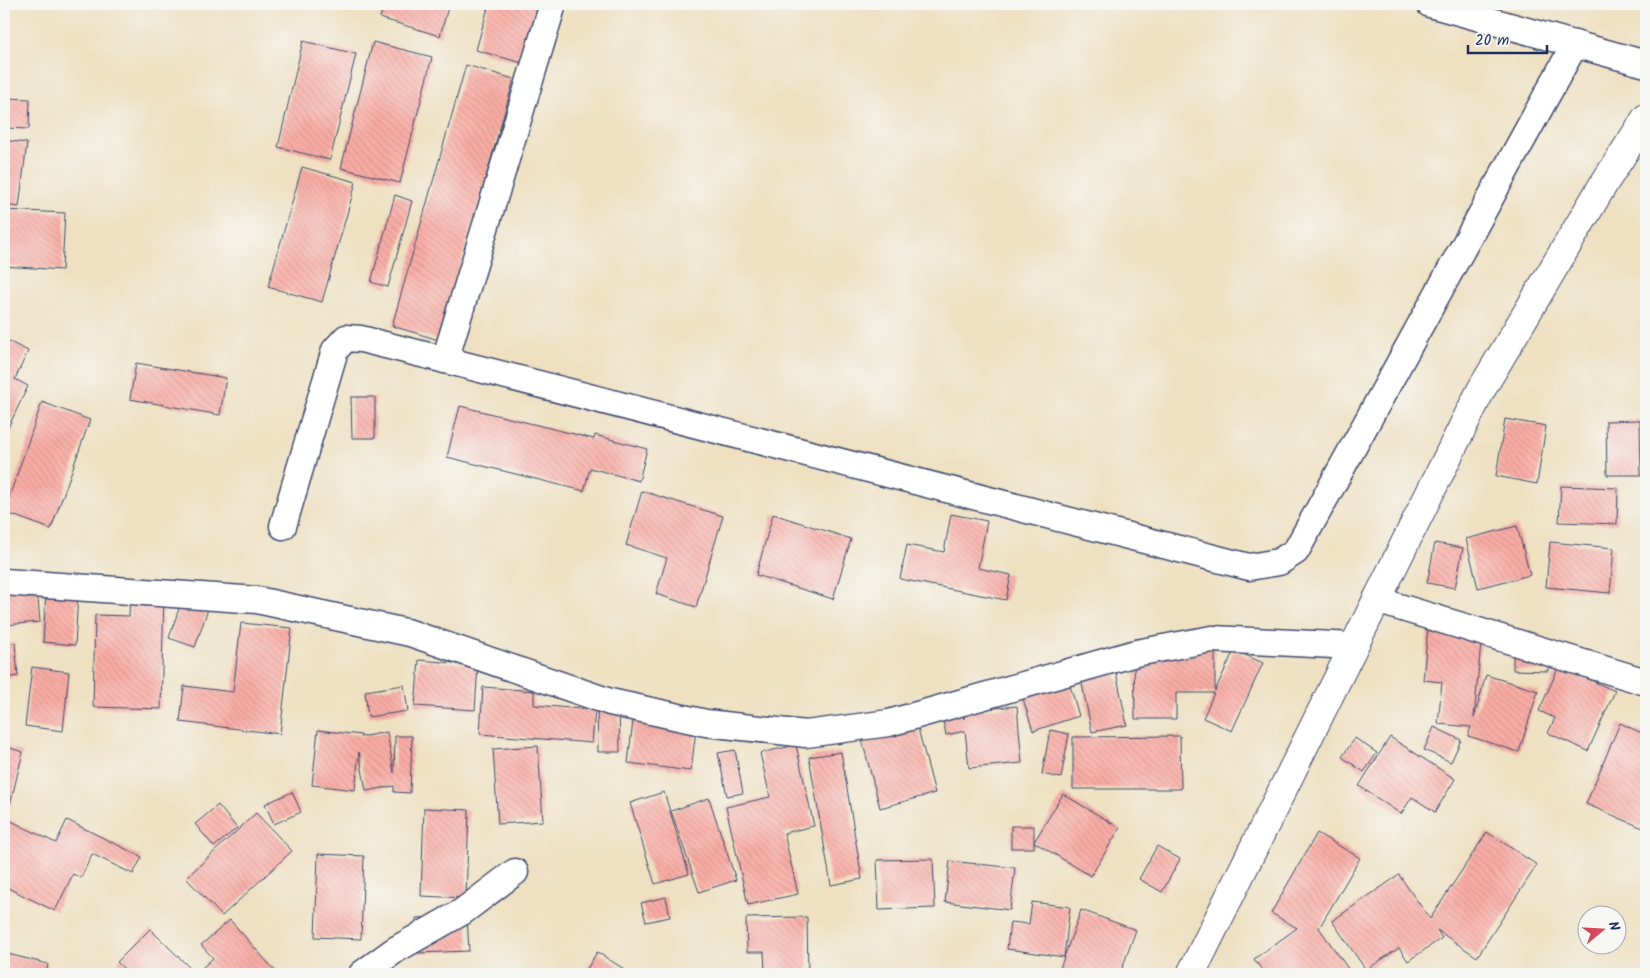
<svg xmlns="http://www.w3.org/2000/svg" width="1650" height="978" font-family="Kalam,sans-serif">
  <style>
    .building { fill: url(#building-back-hatch) }
    .lines { fill: none; stroke-linecap: round; stroke-linejoin: round }
    .minor-casing { stroke: #3b4a6d; stroke-width: 29 }
    .tertiary-casing { stroke: #3b4a6d; stroke-width: 30 }
    .minor { stroke: #fff; stroke-width: 26 }
    .tertiary { stroke: #fff; stroke-width: 28 }
  </style>
  <defs>
    <pattern id="building-back-hatch" width="6" height="6" patternUnits="userSpaceOnUse" patternTransform="scale(1.25)"><rect width="6" height="6" fill="#f9ada5"/><path d="M-1 5l2 2M0 0l6 6M5-1l2 2" fill="none" stroke="#d59590"/></pattern>
  </defs>
  <rect width="100%" height="100%" fill="#f6f6f2"/>
  <filter id="ink" filterUnits="userSpaceOnUse"><feTurbulence type="fractalNoise" baseFrequency=".02" numOctaves="2"/><feDisplacementMap in="SourceGraphic" scale="10" xChannelSelector="R" yChannelSelector="G"/><feConvolveMatrix kernelMatrix="1 2 1 2 8 2 1 2 1" color-interpolation-filters="sRGB"/></filter>
  <filter id="wash" filterUnits="userSpaceOnUse"><feTurbulence type="fractalNoise" baseFrequency=".0096" numOctaves="4" result="noise"/><feDisplacementMap in="SourceGraphic" scale="20" xChannelSelector="R" yChannelSelector="G"/><feGaussianBlur stdDeviation="1.12" result="paint"/><feColorMatrix in="noise" values="0 0 0 0 0 0 0 0 0 0 0 0 0 0 0 0 0 1.4 0 .05"/><feComposite in="paint" operator="in"/></filter>
  <g filter="url(#wash)">
    <rect width="100%" height="100%" fill="#eee0c1"/>
    <g id="blocks">
      <g class="building">
        <polygon points="384,4 449,4 440,36 380,18"/>
        <polygon points="489,4 539,4 522,63 476,50"/>
        <polygon points="303,41 356,54 330,160 278,147"/>
        <polygon points="373,42 432,57 400,183 341,168"/>
        <polygon points="466,65 514,79 439,340 392,326"/>
        <polygon points="4,98 30,99 29,129 4,128"/>
        <polygon points="4,140 27,143 19,207 4,205"/>
        <polygon points="302,167 356,182 322,302 268,287"/>
        <polygon points="395,195 412,201 388,287 371,282"/>
        <polygon points="4,210 65,213 62,270 4,266"/>
        <polygon points="4,339 28,351 15,379 28,386 7,430 4,428"/>
        <polygon points="136,363 226,378 220,415 130,399"/>
        <polygon points="351,397 375,397 375,438 352,438"/>
        <polygon points="42,402 90,420 51,529 4,512"/>
        <polygon points="460,406 594,439 595,435 647,449 639,481 590,468 584,491 447,457"/>
        <polygon points="1505,419 1546,426 1537,484 1496,476"/>
        <polygon points="1640,420 1641,475 1607,475 1606,421"/>
        <polygon points="1561,486 1618,488 1617,524 1559,522"/>
        <polygon points="642,491 723,516 696,607 656,594 667,558 626,545"/>
        <polygon points="773,514 851,539 833,599 756,575"/>
        <polygon points="951,514 987,521 978,568 1011,575 1006,600 900,579 907,545 944,552"/>
        <polygon points="1517,526 1530,575 1478,588 1466,539"/>
        <polygon points="1550,542 1614,548 1610,593 1546,587"/>
        <polygon points="1435,543 1463,548 1455,588 1427,583"/>
        <polygon points="36,578 40,622 4,625 4,581"/>
        <polygon points="46,592 78,595 75,645 43,642"/>
        <polygon points="130,593 164,594 161,709 93,707 95,615 129,616"/>
        <polygon points="183,597 209,606 195,647 169,638"/>
        <polygon points="241,623 292,628 280,734 180,722 184,686 233,692"/>
        <polygon points="1428,627 1482,632 1474,718 1486,675 1538,691 1519,752 1468,736 1471,727 1438,724 1442,682 1423,680"/>
        <polygon points="15,643 18,676 4,678 4,644"/>
        <polygon points="1134,647 1215,647 1215,691 1234,650 1263,663 1232,731 1203,718 1214,693 1176,693 1176,719 1135,719"/>
        <polygon points="1513,647 1548,648 1548,671 1513,670"/>
        <polygon points="419,660 478,665 475,710 415,706"/>
        <polygon points="1559,666 1615,691 1588,751 1548,733 1555,718 1539,711"/>
        <polygon points="32,667 69,672 63,731 25,726"/>
        <polygon points="1116,672 1127,725 1092,732 1081,679"/>
        <polygon points="1067,675 1079,716 1033,731 1020,689"/>
        <polygon points="404,685 408,711 368,717 365,691"/>
        <polygon points="483,687 534,691 534,705 595,710 592,743 480,734"/>
        <polygon points="960,701 964,719 964,711 1017,706 1022,763 969,768 965,731 946,735 940,705"/>
        <polygon points="619,702 620,752 598,752 597,703"/>
        <polygon points="634,712 697,721 691,771 628,763"/>
        <polygon points="916,721 935,793 880,808 861,736"/>
        <polygon points="1620,723 1646,735 1646,821 1643,828 1586,804"/>
        <polygon points="1434,727 1461,740 1451,762 1424,750"/>
        <polygon points="318,730 361,735 360,737 387,732 394,773 395,736 412,736 410,793 394,792 394,786 366,791 359,752 355,790 312,785"/>
        <polygon points="1050,730 1069,734 1061,778 1042,774"/>
        <polygon points="1180,736 1181,789 1073,789 1073,737"/>
        <polygon points="1390,737 1455,779 1435,812 1412,797 1401,814 1359,786"/>
        <polygon points="1355,738 1377,753 1364,772 1342,757"/>
        <polygon points="796,745 814,826 784,833 798,894 748,905 726,807 770,797 760,753"/>
        <polygon points="4,746 23,752 10,805 4,803"/>
        <polygon points="538,746 543,821 498,824 493,749"/>
        <polygon points="735,750 743,793 727,796 718,753"/>
        <polygon points="841,752 862,879 831,885 809,757"/>
        <polygon points="292,792 301,812 274,824 265,804"/>
        <polygon points="664,792 689,874 655,884 630,803"/>
        <polygon points="1063,794 1120,828 1091,876 1034,842"/>
        <polygon points="709,798 736,880 699,892 671,811"/>
        <polygon points="218,805 237,828 214,847 195,824"/>
        <polygon points="424,808 469,810 466,898 421,896"/>
        <polygon points="256,813 292,851 222,916 186,878"/>
        <polygon points="7,819 56,843 67,820 142,857 133,874 92,854 81,878 73,874 55,911 4,886 4,825"/>
        <rect x="1011" y="826" width="23" height="22"/>
        <polygon points="1487,832 1537,865 1477,957 1437,930 1442,938 1408,961 1399,948 1366,970 1332,921 1399,875 1430,919"/>
        <polygon points="1317,833 1360,858 1319,928 1352,974 1265,974 1254,959 1297,928 1271,913"/>
        <polygon points="1157,846 1180,859 1162,892 1139,879"/>
        <polygon points="318,854 364,856 361,939 315,937"/>
        <polygon points="933,859 935,908 879,910 877,860"/>
        <polygon points="950,861 1015,868 1010,910 945,902"/>
        <polygon points="666,897 670,917 646,922 641,903"/>
        <polygon points="1032,902 1070,907 1064,957 1007,949 1010,922 1029,924"/>
        <polygon points="1081,910 1136,930 1120,974 1058,974"/>
        <polygon points="467,916 469,951 418,953 416,918"/>
        <polygon points="807,917 808,974 750,974 750,972 765,972 764,952 747,952 746,918"/>
        <polygon points="230,920 278,974 204,974 200,970 213,958 201,945"/>
        <polygon points="150,929 196,974 129,974 117,962"/>
        <polygon points="597,952 632,974 584,974"/>
        <polygon points="4,953 48,964 46,974 4,974"/>
      </g>
    </g>
  </g>
  <g filter="url(#ink)">
    <use href="#blocks" fill-opacity="0" stroke="#3b4a6d" stroke-width="1"/>
    <g class="lines">
      <g class="minor-casing">
        <g id="minor">
          <polyline points="1430,4 1646,64"/>
          <polyline points="445,360 553,4"/>
          <polyline points="283,526 335,350 346,338 361,339 445,360 1249,567 1279,562 1296,551 1575,44"/>
          <polyline points="4,582 257,600 410,633 610,702 706,723 806,734 889,723 1136,653 1212,639 1353,646"/>
          <polyline points="1376,600 1646,682"/>
          <polyline points="362,974 395,950 462,912 515,872"/>
        </g>
      </g>
      <g class="tertiary-casing">
        <polyline id="tertiary" points="1191,974 1481,390 1603,185 1646,118"/>
      </g>
      <use href="#minor" class="minor"/>
      <use href="#tertiary" class="tertiary"/>
    </g>
  </g>
  <rect width="1650" height="978" fill="none" stroke="#f6f6f2" stroke-width="20"/>
  <g transform="translate(1602 930) rotate(72)"><circle r="24" fill="#f6f6f2" stroke="#9ea6b7"/>
  <path d="M0-4L9 19L0 12L-9 19Z" fill="#d1495b"/>
  <text y="-8" font-size="14" font-weight="bold" text-anchor="middle" fill="#1b2f5e">N</text>
  </g>
  <path d="M1468 45v8h79v-8" fill="none" stroke="#1b2f5e" stroke-width="2.5"/>
  <text x="1475" y="45" font-size="15" fill="#1b2f5e" stroke="#f6f6f2" stroke-width="4" paint-order="stroke">20 m</text>
</svg>
